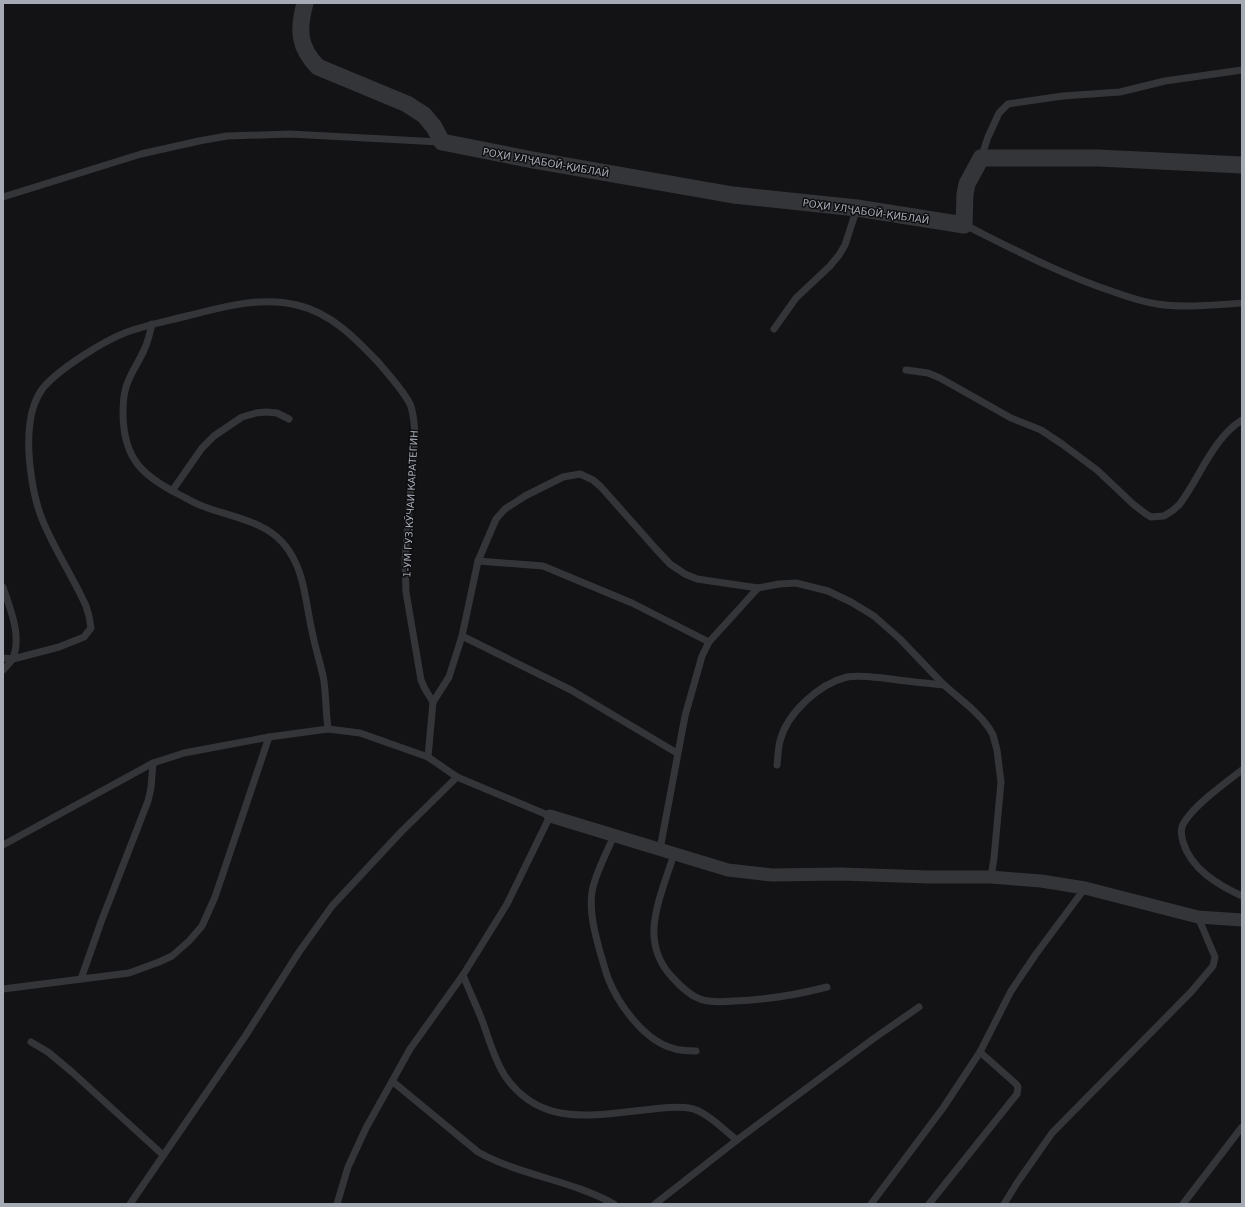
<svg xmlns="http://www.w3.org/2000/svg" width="1245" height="1207" font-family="'DejaVu Sans',sans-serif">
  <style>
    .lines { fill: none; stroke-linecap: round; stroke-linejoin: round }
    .service { stroke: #343539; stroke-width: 7 }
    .minor { stroke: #343539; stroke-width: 13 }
    .tertiary { stroke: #343539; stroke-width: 17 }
    .labels { text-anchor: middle; stroke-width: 3; stroke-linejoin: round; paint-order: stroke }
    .street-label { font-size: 10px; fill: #a5aab5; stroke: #0e0e10 }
  </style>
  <rect width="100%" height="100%" fill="#131315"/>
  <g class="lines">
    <g class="service">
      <polyline points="981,158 988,137 999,113 1008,104 1063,96 1120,92 1165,81 1242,70"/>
      <polyline points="3,197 141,154 199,141 227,136 290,134 440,142"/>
      <path d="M965 225C1013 249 1062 275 1114 292 1128 297 1143 302 1157 304 1181 308 1217 305 1242 303"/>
      <path d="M152 324C150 333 148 342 144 350 138 364 128 376 125 391 123 399 123 407 123 415 124 460 143 476 180 495 188 499 196 504 205 507 231 517 264 521 283 543 305 568 305 601 312 631 315 648 321 664 324 681 326 697 326 713 328 729"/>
      <polyline points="774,329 796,298 830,266 839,255 845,245 857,208"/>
      <path d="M906 370 928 373 940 378 1011 418 1041 430 1062 444 1097 470 1133 504 1146 514 1151 517 1164 516 1172 511 1179 505C1199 479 1213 438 1242 420"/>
      <polyline points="172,491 202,448 214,436 242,417 256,413 266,412 277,413 289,419"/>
      <polyline points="478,561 543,566 632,603 709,642"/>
      <path d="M3 587C10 609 22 635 13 658 11 662 6 667 3 670"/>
      <polyline points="462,636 571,690 677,753"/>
      <path d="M3 658 13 659 59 647 84 637 91 628 89 616 86 606C73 577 54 549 42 519 32 494 26 450 30 423 31 411 36 397 43 388 59 369 103 341 127 332 146 325 167 321 187 316 223 307 260 296 297 305 331 313 355 338 378 362 388 374 403 390 410 404 414 413 414 424 415 434L405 560 406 592 421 680 425 689 433 702 428 757"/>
      <polyline points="433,702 449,677 462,636 478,561 496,519 505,509 525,496 563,477 580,474 593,480 601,487 656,549 670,564 685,574 697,579 758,588 779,584 796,583 828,591 851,602 874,616 900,639 944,685 971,708 982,719 989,728 993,735 997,750 1001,782 994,858 991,877"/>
      <path d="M777 765C778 757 778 748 780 741 787 713 819 684 847 677 858 675 872 677 883 678 904 681 924 683 944 685"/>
      <path d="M1242 770C1225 783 1196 804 1185 821 1180 828 1181 834 1183 842 1191 869 1218 885 1242 896"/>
      <path d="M614 835C607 853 595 873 592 892 589 912 595 933 600 952 603 961 605 970 608 978 618 1004 644 1040 672 1048 680 1051 688 1051 696 1051"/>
      <polyline points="3,845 153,763 184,753 269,737 328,729 360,733 428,757 457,777 550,816 507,904 463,975 410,1049 366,1128 348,1167 337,1204"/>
      <polyline points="660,849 685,716 702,656 709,642 758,588"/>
      <path d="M674 854C667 877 656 902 654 927 653 946 659 963 672 977 680 986 689 995 700 999 710 1003 723 1002 734 1001 765 1000 796 995 827 987"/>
      <path d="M463 975C469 990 476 1005 482 1020 489 1039 494 1059 505 1076 542 1130 598 1114 653 1109 665 1108 678 1106 689 1108 705 1110 725 1131 737 1140L655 1204"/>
      <polyline points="81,979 101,922 148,801 151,788 153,763"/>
      <polyline points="3,989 129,973 159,962 172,956 189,941 202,926 215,897 269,737"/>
      <polyline points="31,1042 48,1052 72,1072 163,1155"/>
      <path d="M392 1081 478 1152C521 1176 571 1180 614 1204"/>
      <polyline points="737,1140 873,1039 919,1007"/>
      <polyline points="130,1204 246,1035 299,952 332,906 401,832 457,777"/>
      <polyline points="871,1204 943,1108 980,1052 1011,991 1036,954 1085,888"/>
      <polyline points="929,1204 1017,1094 1018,1087 1016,1084 980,1052"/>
      <polyline points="1004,1204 1017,1183 1052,1133 1191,992 1213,966 1215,957 1198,917"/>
      <polyline points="1183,1204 1242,1127"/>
    </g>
    <polyline class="minor" points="550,816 728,870 772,875 841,874 929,877 991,877 1041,881 1085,888 1198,917 1242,920"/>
    <path class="tertiary" d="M305 3C298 29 298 47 318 67L407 104 424 115 434 127 442 142 533 160 733 195 857 208 964 225 965 194 967 184 981 158H1098L1242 165"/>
  </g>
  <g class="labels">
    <g class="street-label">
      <text transform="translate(546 162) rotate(10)" y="4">РОҲИ УЛҶАБОЙ-ҚИБЛАӢ</text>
      <text transform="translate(866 211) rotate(8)" y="4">РОҲИ УЛҶАБОЙ-ҚИБЛАӢ</text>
      <text transform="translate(410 504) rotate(-87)" y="4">1-УМ ГУЗ.КӮЧАИ КАРАТЕГИН</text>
    </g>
  </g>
  <rect width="1245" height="1207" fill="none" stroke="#a5aab5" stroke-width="8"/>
</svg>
